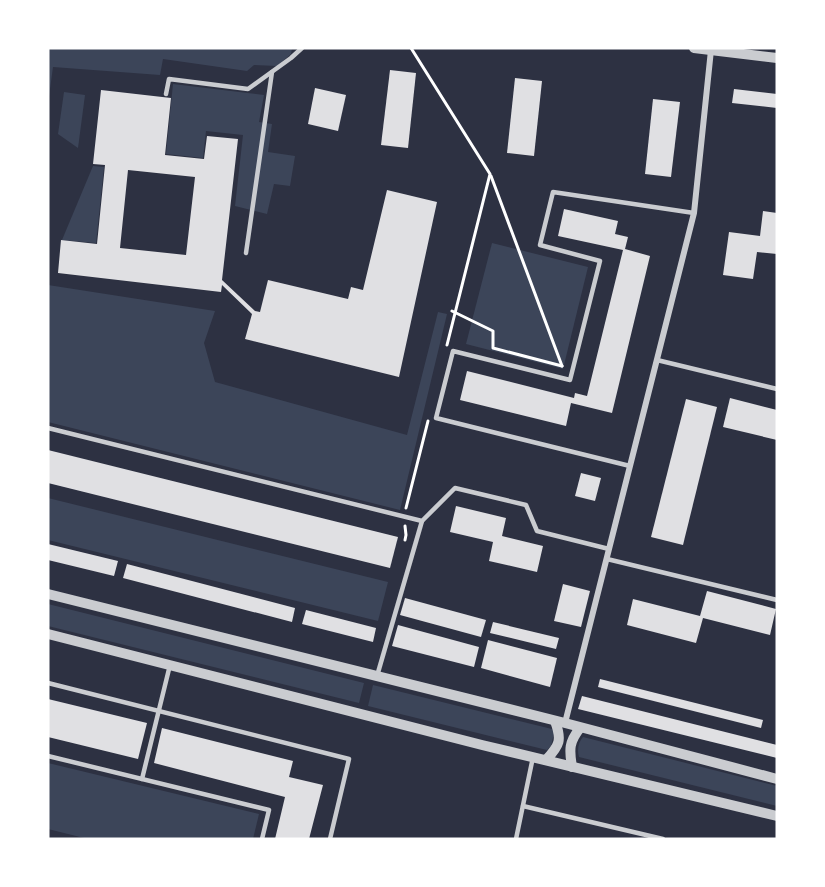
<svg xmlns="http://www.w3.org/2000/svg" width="825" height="887" font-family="Manrope,sans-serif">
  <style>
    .green { fill: #3c4559 }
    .building { fill: #e0e0e3; fill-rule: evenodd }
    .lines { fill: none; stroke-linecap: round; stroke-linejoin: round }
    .path { stroke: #fff; stroke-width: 3 }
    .service { stroke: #caccd0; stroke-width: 4.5 }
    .minor { stroke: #caccd0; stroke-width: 6 }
    .tertiary { stroke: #caccd0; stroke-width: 10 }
  </style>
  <rect width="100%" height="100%" fill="#2d3142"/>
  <g class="green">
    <polygon points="48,48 292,48 291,54 277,66 254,65 247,71 163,59 160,75 53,67 48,104"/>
    <polygon points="173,84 264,95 259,122 272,124 268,152 295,156 290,186 274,184 267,214 235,206 243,135 206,131 203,158 166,154"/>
    <polygon points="64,92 85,95 78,148 58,134"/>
    <polygon points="93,166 104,167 96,243 62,240"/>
    <polygon points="492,243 588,267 563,369 466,344"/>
    <polygon points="48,285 215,311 204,343 215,382 407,435 438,312 447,314 400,510 48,422"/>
    <polygon points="48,498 388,582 378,621 48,540"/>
    <polygon points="48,604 364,683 359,703 48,626"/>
    <polygon points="373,685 552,729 554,733 551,746 547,750 368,706"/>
    <path d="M583 737 777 786V806L579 757C577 751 578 742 583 737Z"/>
    <polygon points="48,763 259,814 253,839 88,839 48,829"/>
  </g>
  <g class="building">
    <polygon points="390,70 416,73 408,148 381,145"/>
    <polygon points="515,78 542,81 534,156 507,153"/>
    <polygon points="315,88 346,95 338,131 308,124"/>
    <polygon points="734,89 777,94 777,108 732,103"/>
    <path d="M101 90 171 98 165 155 204 159 207 136 238 139 222 280 255 311 260 312 268 280 348 299 351 287 363 290 387 190 437 202 399 377 245 339 252 314 222 285 221 292 58 273 61 240 97 244 105 165 93 164ZM128 170 195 177 186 255 120 248Z"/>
    <polygon points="653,99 680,102 671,177 645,174"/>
    <polygon points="564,209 618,221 615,234 628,237 625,249 650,256 612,413 571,403 566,426 460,400 467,371 574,398 575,393 587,396 623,250 558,236"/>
    <polygon points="763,211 777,213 777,254 757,252 753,279 723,275 729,232 760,236"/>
    <polygon points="730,398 777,410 777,440 723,427"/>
    <polygon points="686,399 717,407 683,545 651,537"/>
    <polygon points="48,450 398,537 390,568 48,483"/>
    <polygon points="581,473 601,478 595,501 575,496"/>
    <polygon points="456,506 506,518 502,536 543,546 537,572 489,561 493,542 450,532"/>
    <polygon points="48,544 118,561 114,576 48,560"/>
    <polygon points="127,564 295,608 292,622 123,578"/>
    <polygon points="563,584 590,591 581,627 554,621"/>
    <polygon points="707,591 776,609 770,635 703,618 696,643 627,625 633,599 700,616"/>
    <polygon points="405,598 486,620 481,637 400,615"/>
    <polygon points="306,610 376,628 373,642 302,624"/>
    <polygon points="493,622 559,638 556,649 490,633"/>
    <polygon points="398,625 479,647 474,667 392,646"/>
    <polygon points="488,640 557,658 550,687 481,668"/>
    <polygon points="600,679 763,720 761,728 598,687"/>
    <polygon points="582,696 777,745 777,758 578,709"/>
    <polygon points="48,699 147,723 138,759 48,737"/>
    <polygon points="162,728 293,761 289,777 323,785 309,839 275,839 285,797 154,763"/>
  </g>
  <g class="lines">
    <g class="path">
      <polyline points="411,48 490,174 447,345"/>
      <polyline points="491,176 562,366"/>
      <polyline points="452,311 493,331 493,348 562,366"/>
      <polyline points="406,508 428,421"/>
      <polyline points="405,540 406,535 405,526"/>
    </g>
    <g class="service">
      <polyline points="166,94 169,79 248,89 291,58 302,48"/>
      <polyline points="246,253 272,72"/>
      <polyline points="657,360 777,389"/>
      <polyline points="48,428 422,521 455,488 526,505 537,531 609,549"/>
      <polyline points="630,466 436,418 453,351 570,380 600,261 540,245 553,192 694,213"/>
      <polyline points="607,559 777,600"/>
      <polyline points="377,676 422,521"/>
      <polyline points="48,683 349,759 330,839"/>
      <polyline points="48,756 269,810 262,839"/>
      <polyline points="142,779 170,665"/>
      <polyline points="523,806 663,839"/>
      <polyline points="516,839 533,757"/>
    </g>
    <polyline class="minor" points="565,723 694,213 711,50"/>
    <g class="tertiary">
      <polyline points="694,48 777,58"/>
      <polyline points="48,594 565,723 777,779"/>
      <polyline points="48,634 482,745 777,816"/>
      <path d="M546 760C560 745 562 740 555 721"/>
      <path d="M572 767C569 749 569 742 580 728"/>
    </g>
  </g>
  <rect width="825" height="887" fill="none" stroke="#ffffff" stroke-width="99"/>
</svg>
